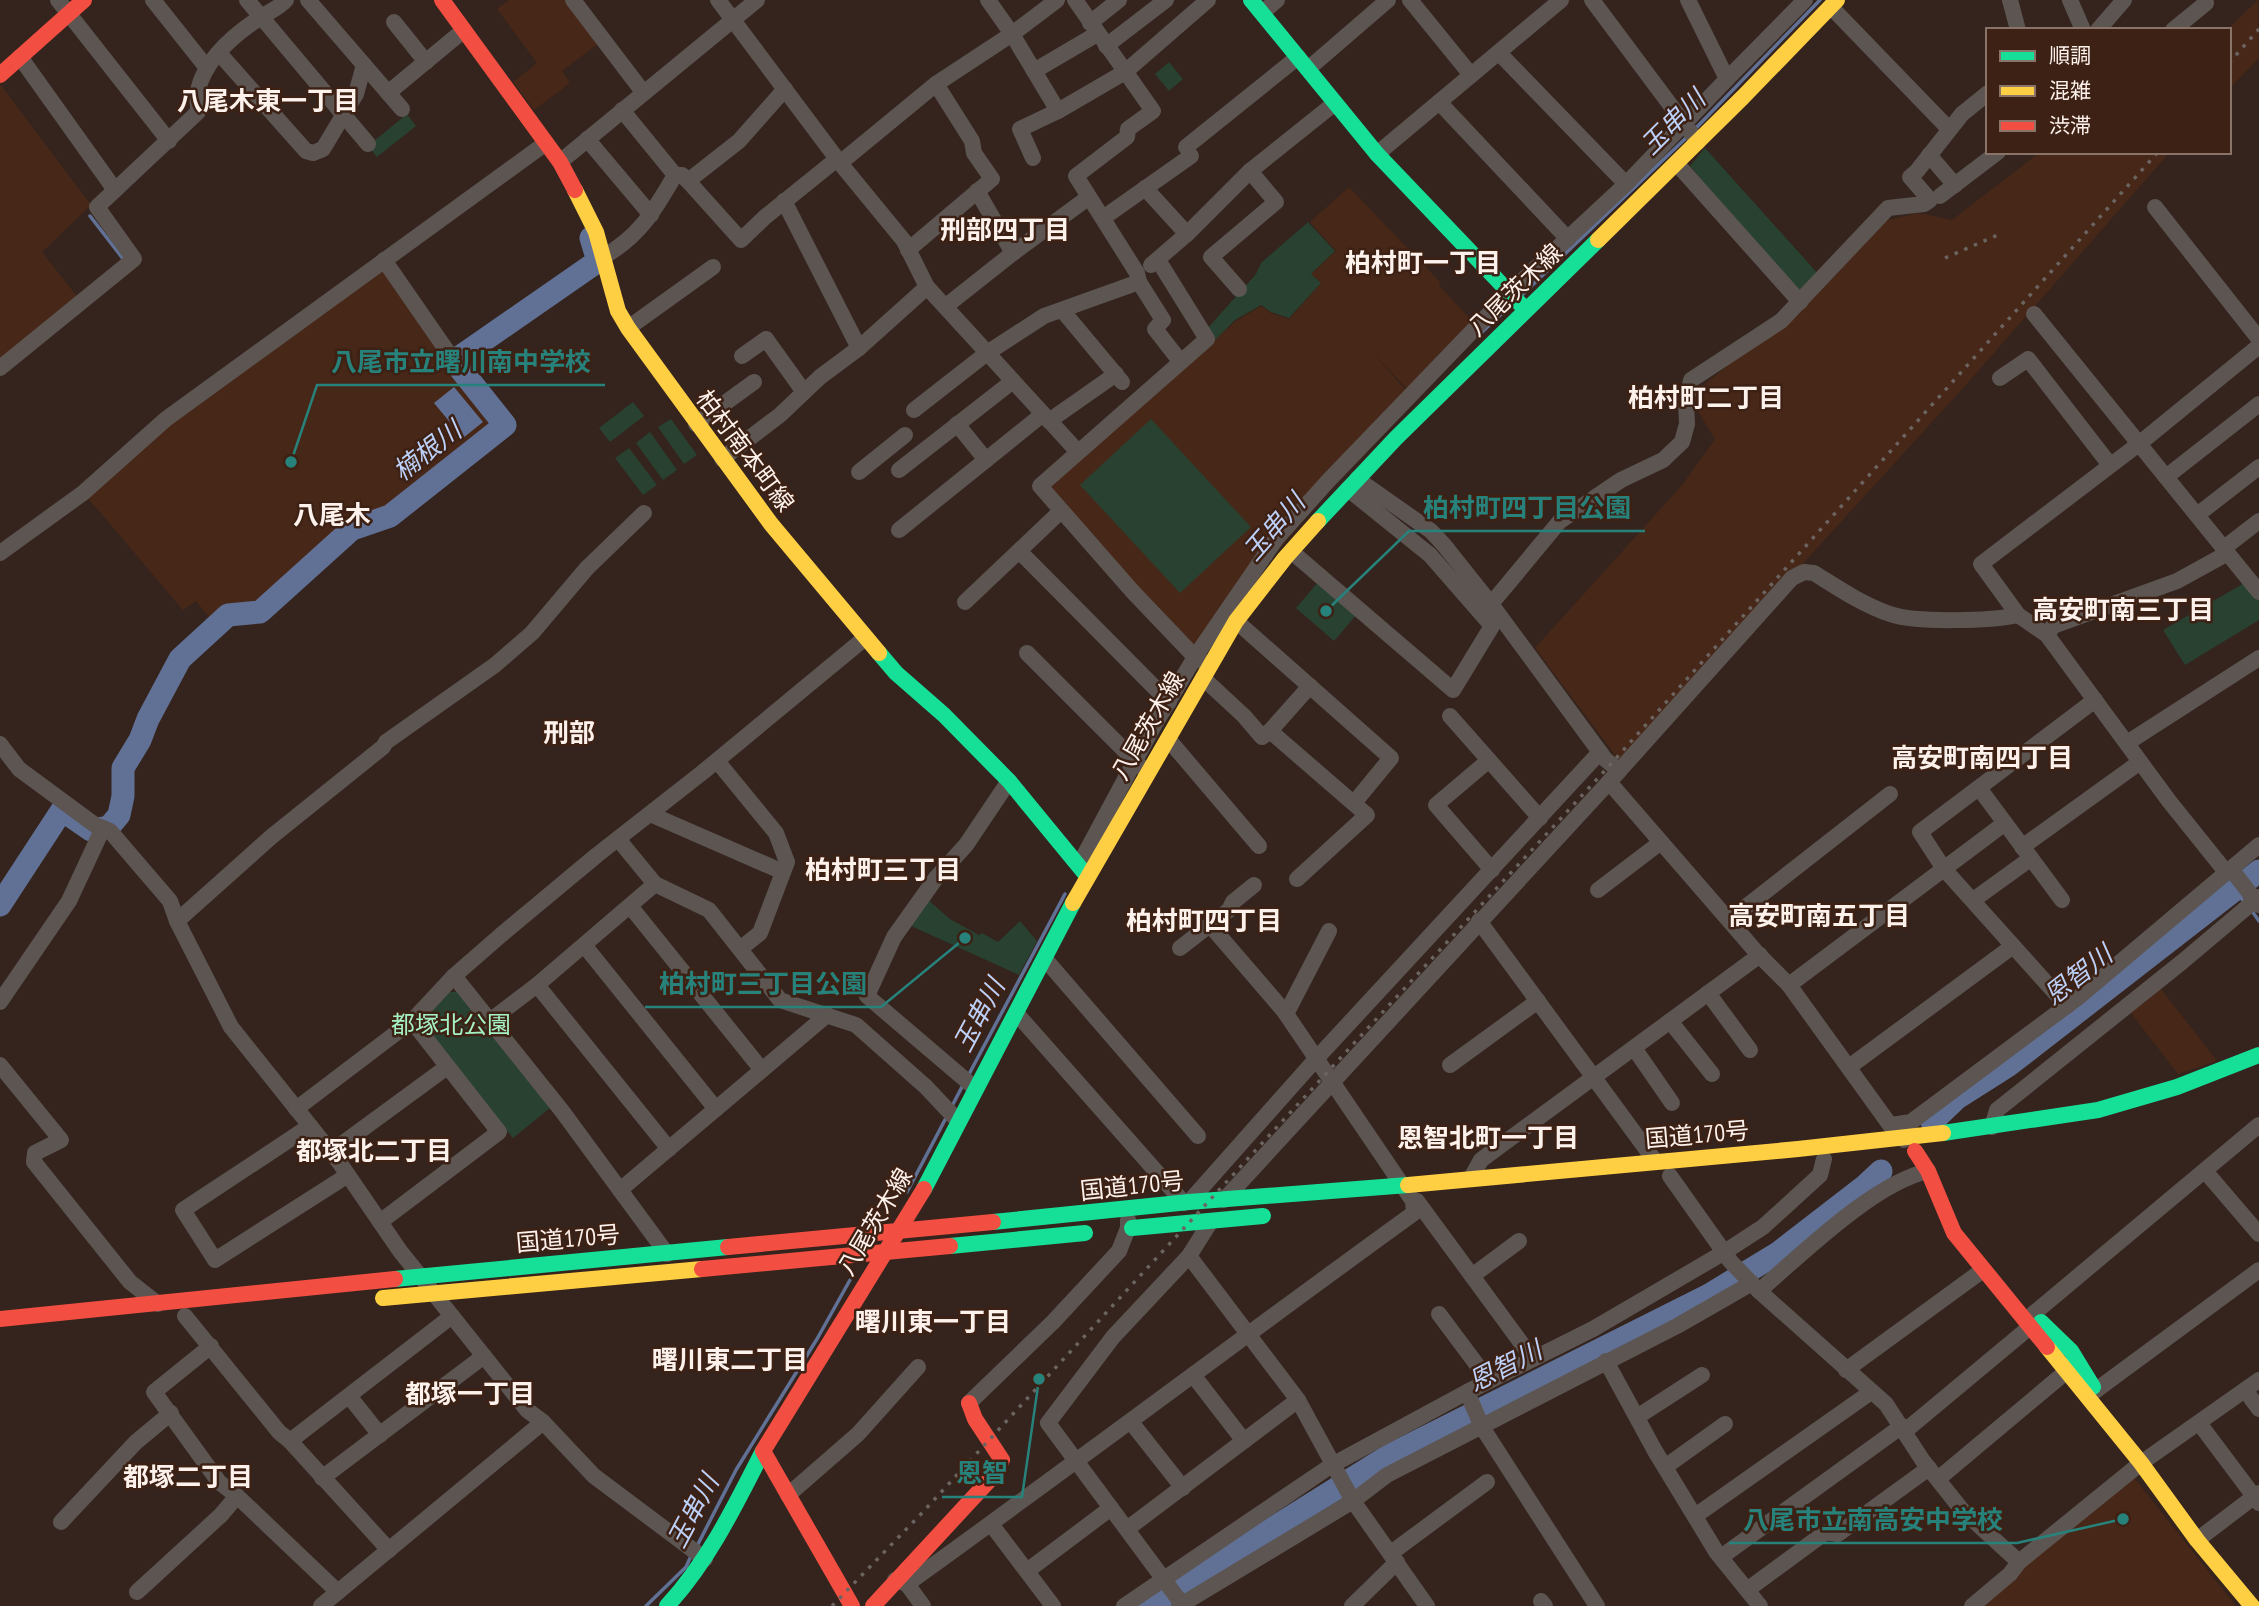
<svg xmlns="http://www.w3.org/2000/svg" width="2259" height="1606" font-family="'PT Sans Narrow','Noto Sans JP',sans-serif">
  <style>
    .built { fill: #472717 }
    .green { fill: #284130 }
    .water { fill: #617196 }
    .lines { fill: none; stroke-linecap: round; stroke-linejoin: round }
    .stream { stroke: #617196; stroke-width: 3.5 }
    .river { stroke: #617196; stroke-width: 23 }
    .street { stroke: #5c5552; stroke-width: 16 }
    .fast { stroke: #16e098; stroke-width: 16 }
    .slow { stroke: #ffcf43; stroke-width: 16 }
    .jam { stroke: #f24e42; stroke-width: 16 }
    .rail { stroke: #6b6460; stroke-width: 3.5; stroke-dasharray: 3.5 7; stroke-linecap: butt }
    .labels { text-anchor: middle; stroke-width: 5; stroke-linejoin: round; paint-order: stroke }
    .street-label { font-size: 24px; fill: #fdf1ec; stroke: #3d2114 }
    .park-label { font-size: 24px; fill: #a4f1c4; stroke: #3d2114 }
    .neighbourhood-label { font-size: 26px; font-weight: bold; fill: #fdf1ec; stroke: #3d2114 }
    .water-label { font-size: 26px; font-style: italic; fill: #bcd0f8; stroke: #3d2114 }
    .leader { fill: none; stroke: #27827b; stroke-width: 2.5 }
    .callout-dot { fill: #27827b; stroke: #3d2114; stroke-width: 2.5 }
    .callout-label { font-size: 26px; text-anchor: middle; font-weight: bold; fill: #27827b; stroke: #3d2114; stroke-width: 5; stroke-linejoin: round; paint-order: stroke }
  </style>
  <rect width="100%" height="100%" fill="#34241d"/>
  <g class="built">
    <polygon points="509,0 567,0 599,43 562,71 570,83 534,110 513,82 537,63 497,9"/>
    <polygon points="2258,0 2259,58 2229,89 2229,30 2227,30"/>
    <polygon points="0,84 91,205 42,252 79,299 0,364"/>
    <polygon points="2040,152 2170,152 1965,386 1621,763 1535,648 1683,484 1715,439 1696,408 1695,392 1736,359 1791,321 1883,221 1919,213 1952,220"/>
    <polygon points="1349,187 1440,282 1439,285 1469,318 1472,328 1409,391 1371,351 1410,395 1194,650 1052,490 1052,483 1236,321 1261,306 1271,313 1289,319 1321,283 1311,274 1336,251 1310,222"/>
    <polygon points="381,270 387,271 450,367 501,426 388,514 350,526 263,606 226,612 213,622 196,601 183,610 87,497 170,423"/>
    <polygon points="2161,989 2217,1061 2178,1074 2131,1013"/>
    <polygon points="2132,1475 2236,1606 1980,1606 2026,1562"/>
  </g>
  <g class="green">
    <polygon points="1169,62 1183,79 1169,91 1155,74"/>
    <polygon points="407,114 416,126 377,157 368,146"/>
    <polygon points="1705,148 1821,277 1797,292 1690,166"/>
    <polygon points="1308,222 1335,251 1311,274 1321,283 1289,318 1271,312 1261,305 1235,320 1214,341 1206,330 1256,274 1261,263"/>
    <polygon points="633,402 644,416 610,442 599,428"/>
    <polygon points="671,419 697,455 684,464 658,427"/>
    <polygon points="1151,419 1251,527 1180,593 1080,485"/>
    <polygon points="650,432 677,470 663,480 636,443"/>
    <polygon points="629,448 657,485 643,495 615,458"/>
    <polygon points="1319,581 1357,614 1334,641 1296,608"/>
    <polygon points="2246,582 2259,599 2259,620 2185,665 2163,630"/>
    <polygon points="927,899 950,919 979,935 982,933 998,942 1020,921 1037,941 1019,975 909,925"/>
    <polygon points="446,992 457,992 550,1108 513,1138 420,1027 419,1017"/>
  </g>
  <polygon class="water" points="454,387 483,422 463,438 434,403"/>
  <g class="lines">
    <g class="stream">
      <polyline points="1695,129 1820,0"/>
      <polyline points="90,216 124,260"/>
      <polyline points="1521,296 1687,137"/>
      <polyline points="1482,332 1510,306"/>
      <polyline points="2235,891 2245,903"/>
      <polyline points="2252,911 2259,921"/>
      <polyline points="968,1076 1065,894"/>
      <polyline points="952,1106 963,1085"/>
      <polyline points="907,1192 947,1116"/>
      <polyline points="697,1546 736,1470 817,1339 850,1280"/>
      <polyline points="646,1606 686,1567 691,1556"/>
    </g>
    <g class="river">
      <polyline points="0,905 62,810 91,830 109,827 119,815 123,796 123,768 140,740 148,719 180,659 228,615 260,612 352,529 390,516 505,425 454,361 598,261 591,238"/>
      <polyline points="1932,1122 1957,1098 2009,1065 2259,871"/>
      <polyline points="1149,1606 1390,1455 1709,1295 1778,1253 1866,1185 1881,1171"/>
    </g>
    <g class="street">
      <polyline points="58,0 169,141"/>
      <polyline points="153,0 207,68"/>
      <polyline points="247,0 368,144"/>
      <polyline points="308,0 402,109"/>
      <polyline points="573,0 643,92"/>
      <polyline points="718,0 840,163 904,241 927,287 1078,452"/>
      <polyline points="988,0 1012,34 1058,111"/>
      <polyline points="1075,0 1153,111 1128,129 1127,137 1076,176 1137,273 1139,282 1163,320 1155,329 1180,361"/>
      <polyline points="1410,0 1471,75"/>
      <polyline points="1592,0 1698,142"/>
      <polyline points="2010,0 2018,30"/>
      <polyline points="2070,0 2083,30"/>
      <polyline points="1831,7 1949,129"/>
      <polyline points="1262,13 1277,0"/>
      <polyline points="394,22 426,62"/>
      <polyline points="1090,23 1119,0"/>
      <polyline points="2098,30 2124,0"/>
      <polyline points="2173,30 2206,3"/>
      <polyline points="1106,46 1166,0"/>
      <polyline points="219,53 306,151 313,153 323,149 356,94 364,65"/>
      <polyline points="1499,53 1626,184"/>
      <polyline points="20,57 115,190"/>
      <polyline points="1308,69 1388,0"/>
      <polyline points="1034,71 1097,34"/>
      <polyline points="1727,79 1805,0"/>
      <polyline points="388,93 464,30"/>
      <polyline points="1439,102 1568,239"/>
      <polyline points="622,110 675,175 682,175 688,181 741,240 765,217 837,159"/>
      <polyline points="587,139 651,215"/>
      <polyline points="1186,147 1298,57"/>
      <polyline points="1377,154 1561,0"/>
      <polyline points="1929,155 1955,185"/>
      <polyline points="1033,158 1020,129 1058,111 1125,72 1208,0"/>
      <polyline points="560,162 757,0"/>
      <polyline points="840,163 936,84 1012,34 1057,0"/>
      <polyline points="1677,164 1800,302"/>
      <polyline points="688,181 739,141 785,89"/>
      <polyline points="1145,188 1187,234"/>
      <polyline points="977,191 1013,253"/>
      <polyline points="1940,196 1998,152"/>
      <polyline points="784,201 859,348"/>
      <polyline points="2155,207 2259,339"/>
      <polyline points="1103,218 1191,156"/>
      <polyline points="908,250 992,179 974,153 972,141 936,84"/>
      <path d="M603 257C640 236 654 211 675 175"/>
      <polyline points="384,260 454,361"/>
      <polyline points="1158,260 1207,339 1040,486 1133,592 1195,657 1202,661"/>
      <polyline points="1151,265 1187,234 1250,171 1335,103"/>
      <polyline points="1239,289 1211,257 1276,202 1250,171"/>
      <polyline points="946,306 1013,253 1089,197"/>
      <polyline points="1062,310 1122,382"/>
      <polyline points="2034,314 2259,592"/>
      <polyline points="628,328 713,267"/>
      <polyline points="742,356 766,339 804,392"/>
      <path d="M0 368 134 259 97 207 198 112C198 105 197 97 198 90 205 60 234 35 258 19 268 12 278 9 286 0"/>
      <polyline points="2000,378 2028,359 2110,465"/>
      <polyline points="914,410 987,353 1044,316 1139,282"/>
      <polyline points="1049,421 1116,374"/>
      <polyline points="696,424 754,382"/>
      <polyline points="957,424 986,460"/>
      <polyline points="722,459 780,415 820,377 859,348 927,287"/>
      <polyline points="899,470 1013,381"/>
      <polyline points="859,472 905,435"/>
      <polyline points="2166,477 2259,404"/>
      <polyline points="1357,479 1431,531 1444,545 1491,604 1605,759 1619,771 1609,782 1758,954 1789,985 1890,1125 1904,1140"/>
      <polyline points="2197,515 2259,467"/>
      <polyline points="899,530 1043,414"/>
      <polyline points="2224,548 2259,521"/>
      <polyline points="1019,551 1169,702"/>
      <polyline points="1292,552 1453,690 1492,626 1430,555 1348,489"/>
      <polyline points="0,553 83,493 166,419 546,143"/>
      <polyline points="965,602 1061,511"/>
      <polyline points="1491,604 1560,521 1621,480 1663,460 1682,442 1687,424 1686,401 1691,380 1781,321 1888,208 1924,204 1930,200 1910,177 1917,171 1962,114 1988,93"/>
      <polyline points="1236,621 1391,758 1354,803"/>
      <polyline points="2047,635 2053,626 2177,581 2228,553"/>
      <polyline points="1027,653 1141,767"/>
      <polyline points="1203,678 1244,716 1262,737 1270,731 1367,815 1297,879"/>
      <polyline points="1450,716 1540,818"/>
      <polyline points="1270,731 1310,686"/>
      <polyline points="1168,739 1259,846"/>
      <polyline points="2127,743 2259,658"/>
      <polyline points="0,744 19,769 95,825 110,831 170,901 177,921 231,1027 339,1162 400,1251 527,1410 543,1422 594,1476 705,1559"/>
      <polyline points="717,761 776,833 787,862 760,933 740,949"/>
      <polyline points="1488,761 1436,805 1492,870"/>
      <path d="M1619 771 1792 578 1804 572 1814 573C1838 588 1863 605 1890 614 1915 623 1992 621 2018 615"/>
      <polyline points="1979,788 2062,900"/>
      <polyline points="650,814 783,872"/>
      <polyline points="618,839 655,884 709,910 780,1000 856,1025 926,1087 958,1121"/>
      <polyline points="2022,847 2140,762"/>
      <polyline points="1079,865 1152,729 1195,657 1276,539 1328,481 1509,293 1626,184 1727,79 1688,0"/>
      <polyline points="2231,869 2259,905"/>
      <polyline points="2226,872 2169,801 2047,635 2018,615 1981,564 2140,443 2259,346"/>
      <polyline points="1598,890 1661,842"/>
      <polyline points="1976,898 2030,859"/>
      <polyline points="630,906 762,1070"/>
      <polyline points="1729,920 1890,794"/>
      <polyline points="177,921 271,837 383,747 386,742 495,665 532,633 587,568 644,513"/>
      <polyline points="1479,921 1655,1161"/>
      <polyline points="584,945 716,1109"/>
      <polyline points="1180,948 1229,910 1233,902 1254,885"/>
      <polyline points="1045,959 1198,1136"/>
      <polyline points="454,976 562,1111 667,1254"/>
      <polyline points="537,985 669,1149"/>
      <polyline points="1789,985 2005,823"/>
      <polyline points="1708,993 1750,1050"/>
      <polyline points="0,1002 69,901 103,828"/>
      <polyline points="2067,1006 1944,869 1920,832 2095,700"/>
      <polyline points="1017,1014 1184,1203"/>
      <polyline points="1286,1014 1329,931"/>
      <polyline points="491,1020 537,985 655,884"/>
      <polyline points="1670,1021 1712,1074"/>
      <polyline points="1634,1048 1672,1103"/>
      <polyline points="0,1065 61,1140 35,1153 34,1162 130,1282 158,1304"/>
      <polyline points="1450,1065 1538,1001"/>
      <polyline points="1849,1067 2013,946"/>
      <polyline points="975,1088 867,996 894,937 936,878 966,845 1009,781"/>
      <polyline points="296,1109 412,1021 454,976 501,935 597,855 703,772 865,638"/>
      <polyline points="1892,1125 1911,1122 2080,996 2259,845"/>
      <polyline points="310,1126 183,1210 215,1260 348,1175"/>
      <polyline points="1992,1127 1997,1110 2182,962 2259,897"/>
      <polyline points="331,1152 447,1067"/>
      <polyline points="2205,1171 2259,1234"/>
      <polyline points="1670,1176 1731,1262 1759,1291 1886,1404 1923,1461 1962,1510 2019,1562"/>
      <polyline points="1471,1178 1481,1160 1760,955"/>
      <polyline points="620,1190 827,1015"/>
      <polyline points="1224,1200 1609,782"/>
      <polyline points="1417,1201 1533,1359"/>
      <polyline points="1189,1202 1316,1059 1600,752"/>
      <polyline points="380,1222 499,1132 412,1021"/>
      <polyline points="1189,1256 1298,1400 1353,1501 1427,1606"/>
      <polyline points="1472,1276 1519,1241"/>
      <path d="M1759 1291C1802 1254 1874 1183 1928 1171"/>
      <polyline points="1439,1314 1489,1381"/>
      <polyline points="2033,1314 2259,1125"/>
      <polyline points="185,1316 279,1432 290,1441"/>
      <polyline points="211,1346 154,1392 219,1482 237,1496 338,1592"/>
      <polyline points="1606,1361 1655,1451 1717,1553 1760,1606"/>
      <polyline points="1846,1370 1983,1270"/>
      <polyline points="1193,1375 1244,1441"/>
      <polyline points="2245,1390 2259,1409"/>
      <polyline points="2095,1391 2259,1270"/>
      <polyline points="1467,1392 1482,1427 1597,1606"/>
      <polyline points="349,1396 380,1435"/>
      <polyline points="969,1403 1053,1322 1119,1251 1128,1228 1128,1220"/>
      <polyline points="1637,1417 1702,1375"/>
      <polyline points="1131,1422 1183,1488"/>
      <polyline points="2199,1423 2259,1503"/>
      <polyline points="1905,1431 2030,1327"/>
      <polyline points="1665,1467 1725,1424"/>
      <polyline points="322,1478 484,1356"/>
      <polyline points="1938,1479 2067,1371"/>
      <polyline points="788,1495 858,1434 918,1367"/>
      <polyline points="1695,1516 1871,1392"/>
      <polyline points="61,1522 136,1442 171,1413"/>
      <polyline points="991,1524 1053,1606"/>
      <polyline points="1127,1529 1298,1400"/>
      <polyline points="2197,1540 2259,1493"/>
      <polyline points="389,1550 290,1441 452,1316"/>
      <polyline points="1391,1553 1487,1482"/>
      <polyline points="1721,1557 1902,1426"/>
      <polyline points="1027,1571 1111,1508"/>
      <path d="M895 1580 907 1584C1077 1462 1244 1336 1414 1213L1413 1201 1284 1011 1210 925"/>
      <polyline points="907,1584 923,1606"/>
      <polyline points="1747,1590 1826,1532 1838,1534 1929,1468"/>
      <polyline points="137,1592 221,1515 237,1496"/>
      <polyline points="1541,1601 1545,1606"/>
      <polyline points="1182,1604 1048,1423 1113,1337 1189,1256 1211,1221"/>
      <polyline points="321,1606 543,1422"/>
      <polyline points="1124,1606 1332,1465 1467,1392 1593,1329 1723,1253 1763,1227 1820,1175 1824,1159"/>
      <polyline points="1179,1606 1353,1501 1387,1475 1677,1326 1752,1283"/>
      <polyline points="1352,1606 1397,1562"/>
      <polyline points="1972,1606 2010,1574 2019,1562 2141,1463 2259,1380"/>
    </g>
    <g class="fast">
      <polyline points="1251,0 1377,154 1526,310"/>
      <polyline points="1318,521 1396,438 1598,240"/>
      <polyline points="879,653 896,673 944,715 1009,781 1087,876"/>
      <polyline points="1943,1133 2098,1110 2177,1087 2259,1055"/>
      <polyline points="924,1189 1073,903"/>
      <polyline points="993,1222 1189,1202 1408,1185"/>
      <polyline points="1132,1228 1263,1216"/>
      <polyline points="950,1246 1085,1233"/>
      <polyline points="395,1279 728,1247"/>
      <polyline points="2041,1322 2071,1351 2093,1387"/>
      <path d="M667 1606C709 1560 735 1506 763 1451"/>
    </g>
    <g class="slow">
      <polyline points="575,190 596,232 618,311 628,328 771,524 879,653"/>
      <polyline points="1598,240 1743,97 1837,0"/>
      <polyline points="1073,903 1236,621 1285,558 1318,521"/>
      <polyline points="1408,1185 1798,1149 1943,1133"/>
      <polyline points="383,1298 702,1269"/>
      <polyline points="2047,1347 2141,1463 2197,1540 2252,1606"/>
    </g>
    <g class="jam">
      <polyline points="442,0 560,162 575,190"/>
      <polyline points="0,75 84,0"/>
      <polyline points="1915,1151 1928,1171 1954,1233 2047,1347"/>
      <polyline points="728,1247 993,1222"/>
      <polyline points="702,1269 950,1246"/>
      <polyline points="0,1319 395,1279"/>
      <polyline points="852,1606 763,1451 924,1189"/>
      <polyline points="873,1606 996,1473 1002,1460 975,1419 969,1403"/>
    </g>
    <g class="rail">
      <polyline points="2229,63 2259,29"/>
      <polyline points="1945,258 2000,234"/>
      <polyline points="832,1606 921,1514 1610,765 2158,152"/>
    </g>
  </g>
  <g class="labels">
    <g class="street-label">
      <text transform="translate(1515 290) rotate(-44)" y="8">八尾茨木線</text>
      <text transform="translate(745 451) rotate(53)" y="8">柏村南本町線</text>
      <text transform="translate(1148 726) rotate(-60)" y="8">八尾茨木線</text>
      <text transform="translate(1697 1135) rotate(-5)" y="8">国道170号</text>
      <text transform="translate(1132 1186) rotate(-6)" y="8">国道170号</text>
      <text transform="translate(875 1222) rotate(-59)" y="8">八尾茨木線</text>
      <text transform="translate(568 1239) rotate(-5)" y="8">国道170号</text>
    </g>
    <g class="park-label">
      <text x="451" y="1033">都塚北公園</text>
    </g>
    <g class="neighbourhood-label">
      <text x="268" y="110">八尾木東一丁目</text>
      <text x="1005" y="239">刑部四丁目</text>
      <text x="1423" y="272">柏村町一丁目</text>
      <text x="1706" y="407">柏村町二丁目</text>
      <text x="332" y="524">八尾木</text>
      <text x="2123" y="619">高安町南三丁目</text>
      <text x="569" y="742">刑部</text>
      <text x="1982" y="767">高安町南四丁目</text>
      <text x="883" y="879">柏村町三丁目</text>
      <text x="1819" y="925">高安町南五丁目</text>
      <text x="1204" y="930">柏村町四丁目</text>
      <text x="1488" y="1147">恩智北町一丁目</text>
      <text x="374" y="1160">都塚北二丁目</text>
      <text x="933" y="1331">曙川東一丁目</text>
      <text x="730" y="1369">曙川東二丁目</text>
      <text x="470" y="1403">都塚一丁目</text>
      <text x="188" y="1486">都塚二丁目</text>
    </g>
    <g class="water-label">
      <text transform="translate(1673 122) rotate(-45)" y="9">玉串川</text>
      <text transform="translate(427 451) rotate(-38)" y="9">楠根川</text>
      <text transform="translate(1274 527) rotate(-49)" y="9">玉串川</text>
      <text transform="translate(2078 975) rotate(-38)" y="9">恩智川</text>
      <text transform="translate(979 1015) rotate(-62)" y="9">玉串川</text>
      <text transform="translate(1505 1366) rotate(-27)" y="9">恩智川</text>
      <text transform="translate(693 1511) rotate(-62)" y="9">玉串川</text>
    </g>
  </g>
  <path class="leader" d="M291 462L317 385H605M1326 611L1409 531H1645M965 938L881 1007H645M1039 1379L1022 1497H942M2123 1519L2017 1543H1729"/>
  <g class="callout-dot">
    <circle cx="291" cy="462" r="7"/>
    <circle cx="1326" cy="611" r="7"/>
    <circle cx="965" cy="938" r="7"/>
    <circle cx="1039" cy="1379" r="7"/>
    <circle cx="2123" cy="1519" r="7"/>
  </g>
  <g class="callout-label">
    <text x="461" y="371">八尾市立曙川南中学校</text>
    <text x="1527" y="517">柏村町四丁目公園</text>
    <text x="763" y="993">柏村町三丁目公園</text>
    <text x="982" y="1482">恩智</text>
    <text x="1873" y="1529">八尾市立南高安中学校</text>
  </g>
  <rect x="1986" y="28" width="245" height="126" fill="#3d2114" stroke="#8a746a" stroke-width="2"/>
  <rect x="2000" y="51" width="35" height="10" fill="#16e098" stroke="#8a746a" stroke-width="2"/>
  <text x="2049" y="63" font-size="21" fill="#fdf1ec">順調</text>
  <rect x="2000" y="86" width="35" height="10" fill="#ffcf43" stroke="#8a746a" stroke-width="2"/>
  <text x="2049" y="98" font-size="21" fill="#fdf1ec">混雑</text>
  <rect x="2000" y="121" width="35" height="10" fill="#f24e42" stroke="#8a746a" stroke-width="2"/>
  <text x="2049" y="133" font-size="21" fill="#fdf1ec">渋滞</text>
</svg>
